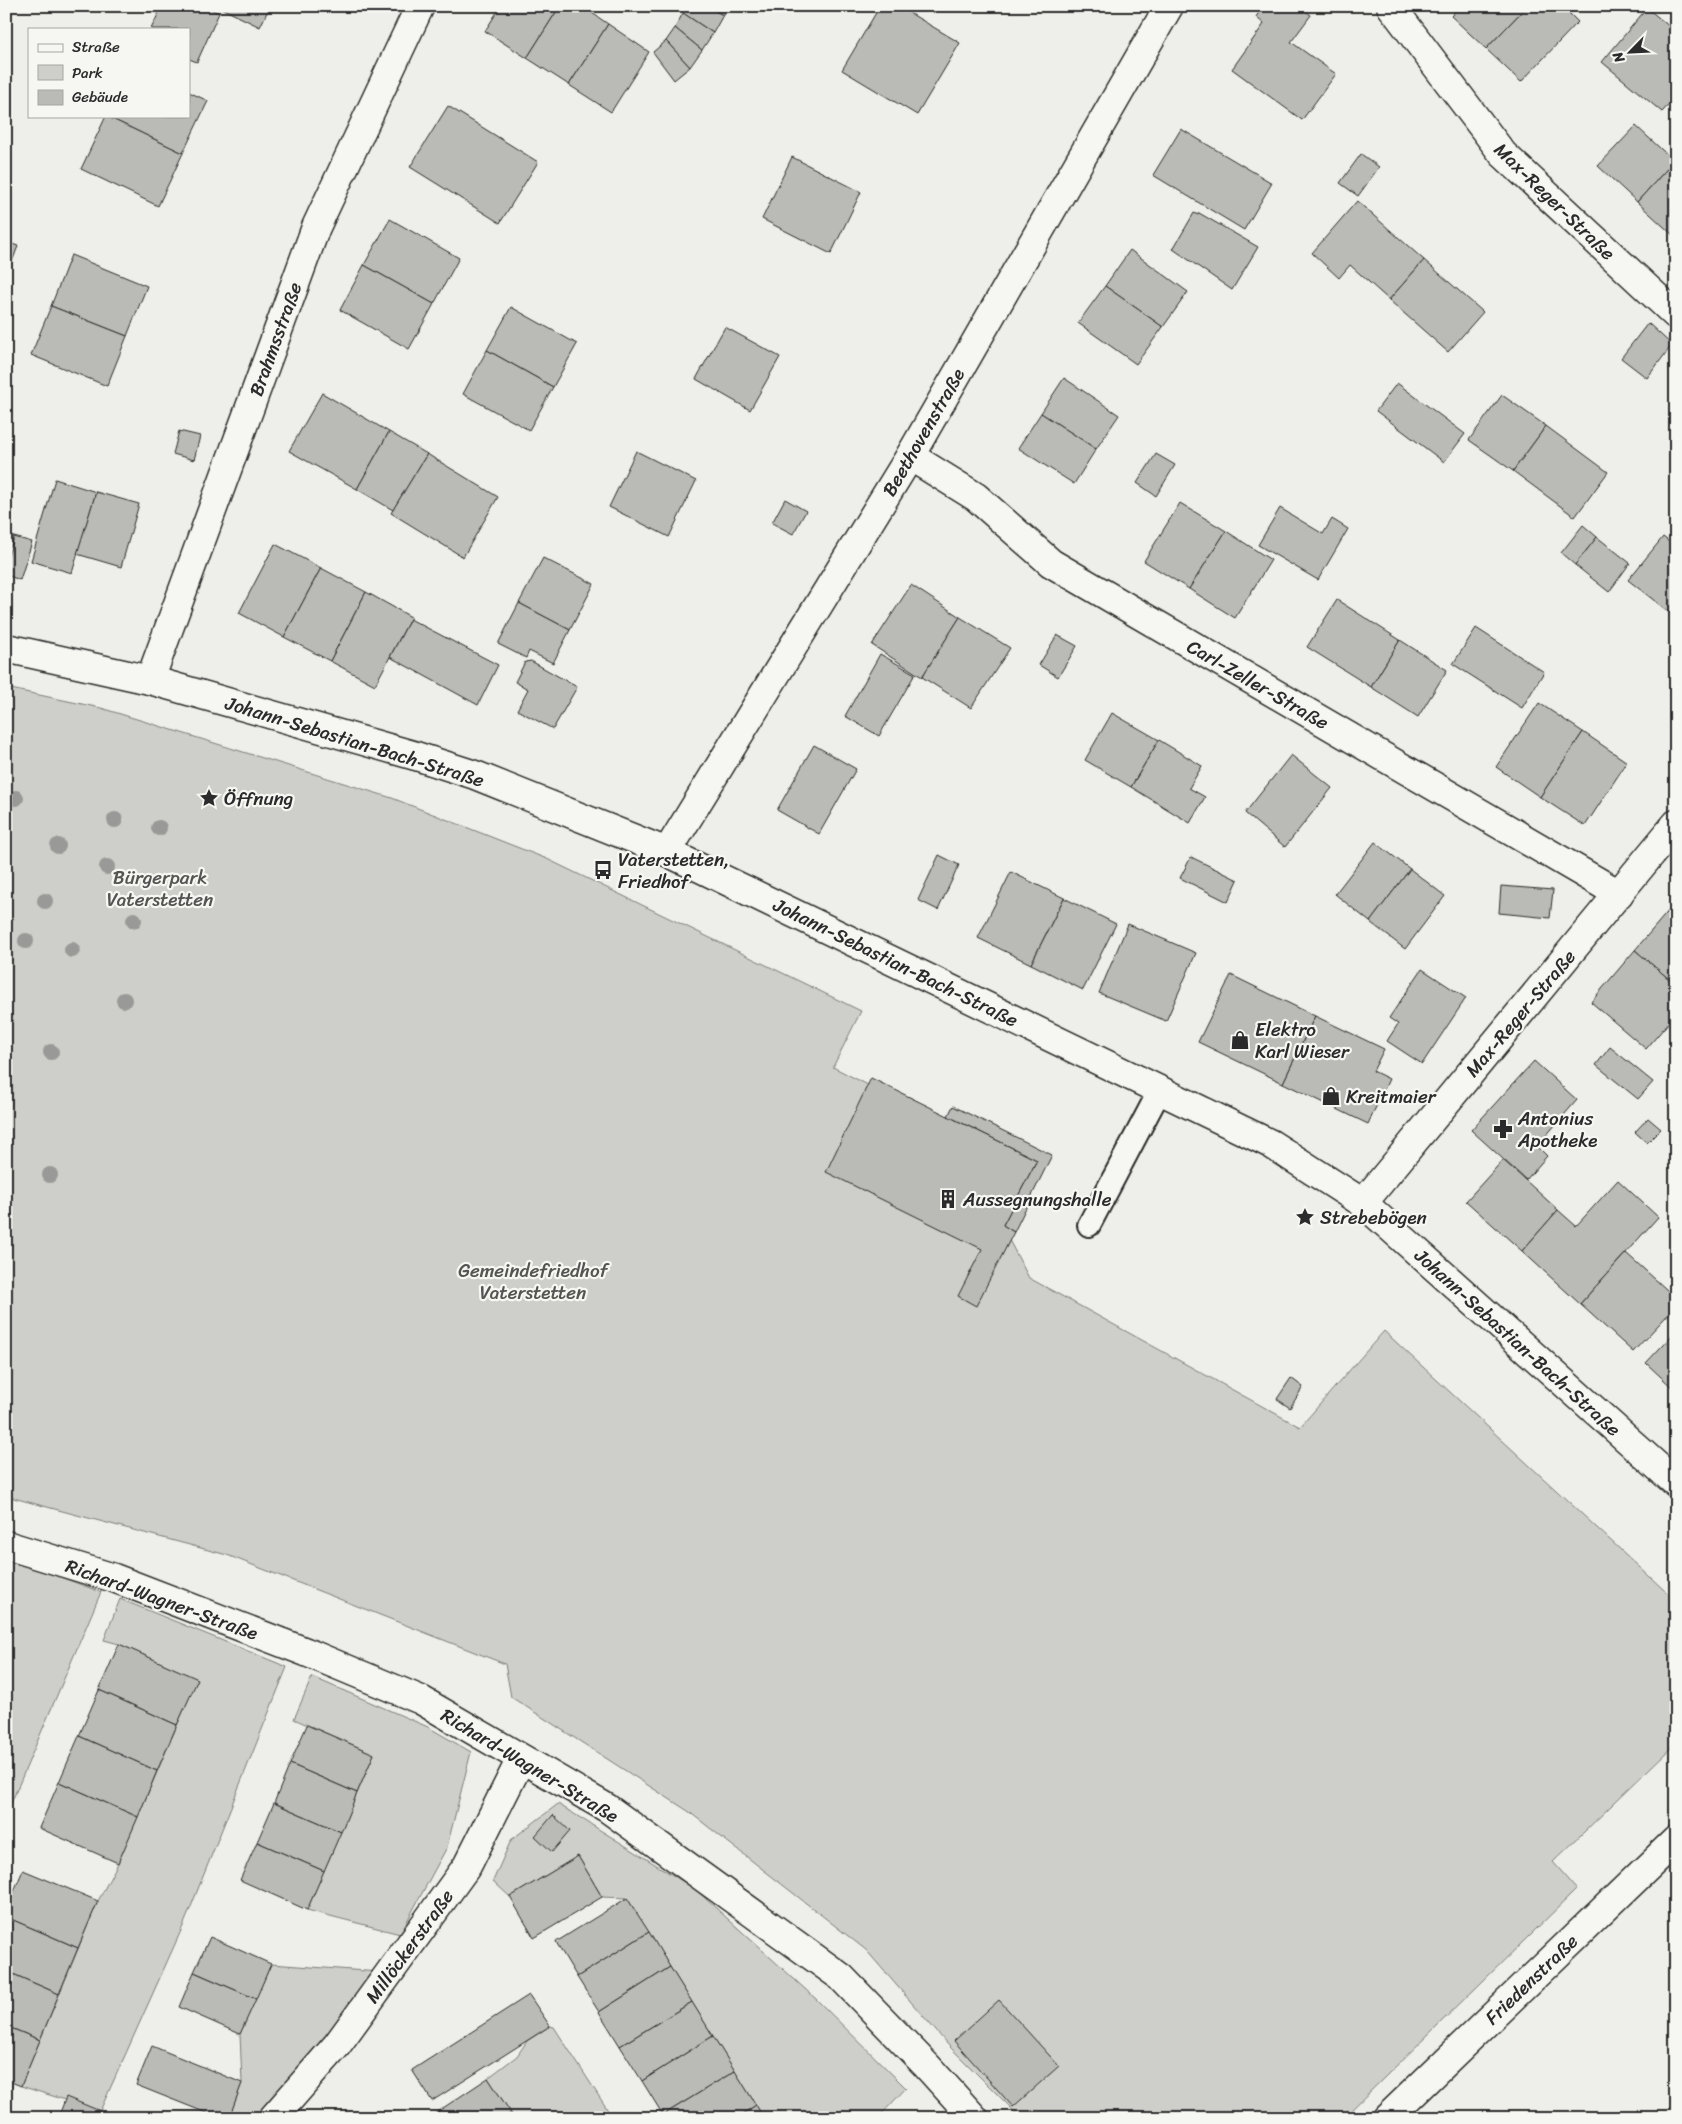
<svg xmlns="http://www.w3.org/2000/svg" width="1682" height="2124" font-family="Sriracha,sans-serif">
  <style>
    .green { fill: #cececa; stroke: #7c7c7a }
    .building { fill: #babab7; stroke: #2b2b2b }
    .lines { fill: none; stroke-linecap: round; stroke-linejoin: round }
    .service-casing { stroke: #2b2b2b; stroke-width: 26 }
    .minor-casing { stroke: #2b2b2b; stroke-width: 31 }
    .tertiary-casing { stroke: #2b2b2b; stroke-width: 31 }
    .service { stroke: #f6f6f2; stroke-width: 22 }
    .minor { stroke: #f6f6f2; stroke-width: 28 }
    .tertiary { stroke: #f6f6f2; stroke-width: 28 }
    .tree { fill: #999997 }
    .labels { text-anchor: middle; stroke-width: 4.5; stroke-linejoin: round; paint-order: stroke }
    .street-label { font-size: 19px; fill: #2b2b2b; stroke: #f6f6f2 }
    .poi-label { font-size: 19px; fill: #2b2b2b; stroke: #f6f6f2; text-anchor: start }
    .park-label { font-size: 19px; fill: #545453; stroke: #f6f6f2 }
  </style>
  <rect width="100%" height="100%" fill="#eeeeea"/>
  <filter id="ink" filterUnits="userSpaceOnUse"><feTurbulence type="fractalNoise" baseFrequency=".02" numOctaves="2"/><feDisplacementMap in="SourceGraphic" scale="10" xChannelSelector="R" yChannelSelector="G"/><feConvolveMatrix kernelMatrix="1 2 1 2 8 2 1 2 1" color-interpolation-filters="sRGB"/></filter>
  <g filter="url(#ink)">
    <g class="green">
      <polygon points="6,688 101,708 392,798 547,859 861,1011 833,1067 868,1085 1009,1240 1029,1278 1300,1427 1384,1331 1676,1601 1676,1743 1553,1862 1577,1889 1343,2118 1021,2118 949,2046 866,1950 688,1811 511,1697 505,1664 227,1555 6,1496"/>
      <polygon points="6,1557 101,1592 6,1815"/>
      <polygon points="120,1599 287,1667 184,1924 100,2111 21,2086 98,1901 118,1863 197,1679 119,1644 104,1640"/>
      <polygon points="312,1677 428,1727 471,1752 447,1847 400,1934 307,1910 374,1754 294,1719"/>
      <polygon points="558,1804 695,1889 816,1999 906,2088 878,2118 764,2118 627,1898 602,1897 578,1856 510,1897 493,1881 511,1840"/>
      <polygon points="271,1964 379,1972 262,2118 229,2118 242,2083 240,2034"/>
      <polygon points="550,2026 554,2027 613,2118 514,2118 488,2078 517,2056 527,2041"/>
    </g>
    <g class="building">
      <polygon points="162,6 205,6 219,13 197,62 189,59 189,29 151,29"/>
      <polygon points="217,6 270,6 260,27"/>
      <polygon points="501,6 560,6 527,58 485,31"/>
      <polygon points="560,6 582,6 608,24 569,85 527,58"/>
      <polygon points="687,6 706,6 723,15 713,33 683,13"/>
      <polygon points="706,6 726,6 723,15"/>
      <polygon points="880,6 898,6 960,43 917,115 842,70"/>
      <polygon points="1263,6 1299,6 1311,15 1291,42 1336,74 1302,120 1232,69 1264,24 1256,17"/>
      <polygon points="1460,6 1527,6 1486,49 1451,16"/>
      <polygon points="1527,6 1562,6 1578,22 1521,82 1486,49"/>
      <polygon points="1647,8 1676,32 1676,97 1662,112 1602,62"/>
      <polygon points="683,13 713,33 702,50 675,28"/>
      <polygon points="608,24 649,52 611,112 569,85"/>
      <polygon points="675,28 702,50 690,67 666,41"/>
      <polygon points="666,41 690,67 674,80 653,52"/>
      <polygon points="189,92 208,101 183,153 106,116 189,116"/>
      <polygon points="448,106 538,162 500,223 410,167"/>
      <polygon points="106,116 183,153 158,206 81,169"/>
      <polygon points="1636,126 1674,161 1637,202 1598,166"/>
      <polygon points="1181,129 1272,183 1244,230 1153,175"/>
      <polygon points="1361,154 1379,167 1358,196 1340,183"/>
      <polygon points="792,157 861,192 831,254 762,219"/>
      <polygon points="1674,161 1676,163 1675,237 1637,202"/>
      <polygon points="1357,201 1424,260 1389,300 1350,265 1339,278 1312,253"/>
      <polygon points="1194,213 1198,215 1199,213 1258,247 1232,290 1173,249"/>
      <polygon points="390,219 459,258 434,304 364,265"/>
      <polygon points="6,242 18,246 7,275 6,274"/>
      <polygon points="1130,250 1188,292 1163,327 1105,286"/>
      <polygon points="71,255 147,286 127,336 51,306"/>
      <polygon points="1424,260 1483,312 1448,352 1389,300"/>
      <polygon points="364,265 434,304 409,349 340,310"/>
      <polygon points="1105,286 1163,327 1136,364 1078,323"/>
      <polygon points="51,306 127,336 107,386 31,355"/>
      <polygon points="511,307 577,344 553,387 487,350"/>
      <polygon points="1648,323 1672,345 1647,378 1621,358"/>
      <polygon points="725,327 780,357 750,410 696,379"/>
      <polygon points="487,350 553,387 529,430 463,394"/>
      <polygon points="1064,378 1119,415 1096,449 1041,413"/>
      <polygon points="1397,383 1465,434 1444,462 1376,411"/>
      <polygon points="322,393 389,432 357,489 289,451"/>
      <polygon points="1502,395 1546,426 1513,471 1469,440"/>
      <polygon points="1041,413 1096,449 1074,484 1018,448"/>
      <polygon points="1546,426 1608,472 1575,517 1513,471"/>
      <polygon points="179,431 200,436 194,460 173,454"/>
      <polygon points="389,432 427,454 393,510 357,489"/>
      <polygon points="636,451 696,481 669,537 609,507"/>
      <polygon points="427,454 498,497 463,557 391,513"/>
      <polygon points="1156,454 1175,465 1156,496 1137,483"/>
      <polygon points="55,479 96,492 72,573 31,561"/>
      <polygon points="96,492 139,504 121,567 77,554"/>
      <polygon points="785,499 806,511 793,534 772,523"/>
      <polygon points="1180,503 1226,531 1189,589 1144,561"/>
      <polygon points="1280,508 1323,534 1332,519 1348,529 1318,580 1258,545"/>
      <polygon points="1583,525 1597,537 1575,565 1561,553"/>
      <polygon points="1226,531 1271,560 1235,618 1189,589"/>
      <polygon points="6,535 14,537 6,563"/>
      <polygon points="14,537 32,542 20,580 6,575 6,563"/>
      <polygon points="1597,537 1630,563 1609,592 1575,565"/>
      <polygon points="1663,537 1676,547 1676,614 1674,616 1628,580"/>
      <polygon points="275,544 321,568 284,637 239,613"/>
      <polygon points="543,558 594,584 570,630 519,603"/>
      <polygon points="321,568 366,592 330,661 284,637"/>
      <polygon points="911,585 960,617 922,677 872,645"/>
      <polygon points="366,592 411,617 375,685 330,661"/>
      <polygon points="1337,600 1400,640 1371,687 1307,647"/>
      <polygon points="519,603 570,630 553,663 529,651 526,658 498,644"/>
      <polygon points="960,617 1010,648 971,708 922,677"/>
      <polygon points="410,619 498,665 478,705 390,657"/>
      <polygon points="1476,628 1544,672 1522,708 1453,664"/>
      <polygon points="1057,635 1077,646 1058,677 1039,665"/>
      <polygon points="1400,640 1447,670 1418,717 1371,687"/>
      <polygon points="880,654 915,674 879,736 845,716"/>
      <polygon points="531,661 577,687 553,729 517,710 528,689 515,682 525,662"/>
      <polygon points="1539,703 1583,732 1540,797 1496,767"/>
      <polygon points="1112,713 1159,740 1131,787 1085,760"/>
      <polygon points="1583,732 1627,762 1585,826 1540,797"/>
      <polygon points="1159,740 1202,766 1189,788 1205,797 1190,823 1131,787"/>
      <polygon points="814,745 856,769 819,834 777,810"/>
      <polygon points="1291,755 1332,788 1285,847 1245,813"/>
      <polygon points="1375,842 1410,869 1370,922 1335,894"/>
      <polygon points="939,855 959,865 938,910 918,900"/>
      <polygon points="1191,857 1238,880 1228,902 1180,878"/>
      <polygon points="1410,869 1445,896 1405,949 1370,922"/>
      <polygon points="1011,872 1064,898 1031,964 978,938"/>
      <polygon points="1501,886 1553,890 1550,918 1499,913"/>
      <polygon points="1064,898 1116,924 1083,990 1031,964"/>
      <polygon points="1676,902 1676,985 1635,950"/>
      <polygon points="1128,924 1196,953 1166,1021 1099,993"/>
      <polygon points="1635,950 1676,985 1676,1014 1646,1049 1591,1002"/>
      <polygon points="1422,969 1466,998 1422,1064 1387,1041 1398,1024 1389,1018"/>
      <polygon points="1231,975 1315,1016 1283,1083 1198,1042"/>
      <polygon points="1315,1016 1384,1049 1373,1071 1389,1079 1368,1124 1283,1083"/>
      <polygon points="1610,1047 1653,1082 1638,1099 1596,1065"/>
      <polygon points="1534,1061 1577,1100 1537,1146 1547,1156 1526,1180 1471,1130"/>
      <polygon points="871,1078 1037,1160 1003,1225 1014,1232 976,1306 958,1296 982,1249 826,1172"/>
      <polygon points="953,1106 1052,1155 1014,1232 1003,1225 1037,1160 948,1116"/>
      <polygon points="1648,1118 1661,1129 1647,1143 1635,1132"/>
      <polygon points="1503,1160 1558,1210 1522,1251 1466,1201"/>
      <polygon points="1618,1180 1658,1217 1580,1304 1522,1251 1558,1210 1576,1226"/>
      <polygon points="1626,1253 1676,1298 1676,1306 1633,1352 1580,1304"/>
      <polygon points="1676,1331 1676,1391 1646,1363"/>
      <polygon points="1291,1378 1303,1387 1290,1408 1277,1399"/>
      <polygon points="119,1644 198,1679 177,1725 99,1690"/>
      <polygon points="99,1690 177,1725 157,1771 79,1736"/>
      <polygon points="307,1725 374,1754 357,1793 290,1764"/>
      <polygon points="79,1736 157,1771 138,1817 59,1782"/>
      <polygon points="290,1764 357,1793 341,1832 274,1803"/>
      <polygon points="59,1782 138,1817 118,1863 39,1828"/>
      <polygon points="274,1803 341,1832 324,1871 257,1842"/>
      <polygon points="553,1815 570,1831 552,1852 535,1836"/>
      <polygon points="257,1842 324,1871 307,1910 240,1880"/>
      <polygon points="578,1856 602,1897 534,1938 510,1897"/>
      <polygon points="23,1870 98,1901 78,1948 6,1917 6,1910"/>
      <polygon points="627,1898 649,1932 577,1977 556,1942"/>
      <polygon points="6,1917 78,1948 59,1994 6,1971"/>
      <polygon points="649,1932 670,1967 599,2012 577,1977"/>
      <polygon points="210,1937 271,1964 256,1999 194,1972"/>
      <polygon points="670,1967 692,2002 620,2046 599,2012"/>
      <polygon points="6,1971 59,1994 40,2040 6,2026"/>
      <polygon points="194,1972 256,1999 240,2034 179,2007"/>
      <polygon points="529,1995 550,2026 432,2101 412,2070"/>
      <polygon points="999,2000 1059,2066 1013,2107 954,2041"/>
      <polygon points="692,2002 713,2036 642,2081 620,2046"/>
      <polygon points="6,2026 40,2040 21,2086 6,2080"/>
      <polygon points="713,2036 735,2071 663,2115 642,2081"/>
      <polygon points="152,2046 242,2083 229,2118 219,2118 136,2085"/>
      <polygon points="735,2071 756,2105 737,2118 665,2118 663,2115"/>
      <polygon points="488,2078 511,2113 504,2118 428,2118"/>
      <polygon points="6,2083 12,2085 6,2098"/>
      <polygon points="66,2097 100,2111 97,2118 58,2118"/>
      <polygon points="756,2105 764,2118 737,2118"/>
      <polygon points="511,2113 514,2118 504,2118"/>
    </g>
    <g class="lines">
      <g class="service-casing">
        <polyline id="service" points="1089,1225 1160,1090"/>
      </g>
      <g class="minor-casing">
        <g id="minor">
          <polyline points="1391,6 1503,154 1676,315"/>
          <polyline points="910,456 976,497 1051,563 1619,894"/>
          <polyline points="150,680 316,227 420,6"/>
          <polyline points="667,852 910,456 1169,6"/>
          <polyline points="1363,1203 1676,824"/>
          <polyline points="6,1545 114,1578 306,1652 421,1700 607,1808 841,1977 927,2066 974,2118"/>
          <polyline points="273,2118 337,2045 467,1866 521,1759"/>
        </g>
      </g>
      <g class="tertiary-casing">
        <g id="tertiary">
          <polyline points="6,648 150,680 416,756 475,775 667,852 1271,1144 1363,1203 1676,1483"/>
          <polyline points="1387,2118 1676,1840"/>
        </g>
      </g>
      <use href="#service" class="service"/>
      <use href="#minor" class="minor"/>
      <use href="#tertiary" class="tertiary"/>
    </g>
    <g class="tree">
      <circle cx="16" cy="798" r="8"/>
      <circle cx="115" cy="820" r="8"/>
      <circle cx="159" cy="828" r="8"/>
      <circle cx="58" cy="846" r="8"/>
      <circle cx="107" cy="867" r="8"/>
      <circle cx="45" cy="901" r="8"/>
      <circle cx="134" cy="920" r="8"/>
      <circle cx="26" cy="941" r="8"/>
      <circle cx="72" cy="950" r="8"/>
      <circle cx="124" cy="1000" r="8"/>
      <circle cx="51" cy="1052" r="8"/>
      <circle cx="50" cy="1175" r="8"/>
    </g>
  </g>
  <defs>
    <g id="sight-bare" transform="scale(1.5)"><path d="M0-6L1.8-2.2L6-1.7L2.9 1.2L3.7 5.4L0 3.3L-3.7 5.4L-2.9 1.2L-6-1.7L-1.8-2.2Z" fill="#2b2b2b" stroke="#f6f6f2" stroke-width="2.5" paint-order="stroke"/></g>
    <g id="bus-bare" transform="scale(1.5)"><path d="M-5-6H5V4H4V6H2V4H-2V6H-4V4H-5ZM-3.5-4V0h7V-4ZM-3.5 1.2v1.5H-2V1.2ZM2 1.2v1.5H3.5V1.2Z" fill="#2b2b2b" stroke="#f6f6f2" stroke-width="2.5" paint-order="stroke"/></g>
    <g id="shop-bare" transform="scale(1.5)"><path d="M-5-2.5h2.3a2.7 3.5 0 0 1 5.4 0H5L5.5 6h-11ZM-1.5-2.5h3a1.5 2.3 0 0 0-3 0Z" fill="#2b2b2b" stroke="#f6f6f2" stroke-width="2.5" paint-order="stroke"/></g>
    <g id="pharmacy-bare" transform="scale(1.5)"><path d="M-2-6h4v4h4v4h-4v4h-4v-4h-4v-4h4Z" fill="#2b2b2b" stroke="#f6f6f2" stroke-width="2.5" paint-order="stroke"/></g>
    <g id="building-bare" transform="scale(1.5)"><path d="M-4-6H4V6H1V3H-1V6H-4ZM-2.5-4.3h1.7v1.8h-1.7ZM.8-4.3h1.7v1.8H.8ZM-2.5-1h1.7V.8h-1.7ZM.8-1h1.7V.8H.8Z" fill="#2b2b2b" stroke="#f6f6f2" stroke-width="2.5" paint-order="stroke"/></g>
  </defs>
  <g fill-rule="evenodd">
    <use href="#sight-bare" x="209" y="798"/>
    <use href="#bus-bare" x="603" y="870"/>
    <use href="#shop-bare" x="1240" y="1040"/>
    <use href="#shop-bare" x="1331" y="1096"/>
    <use href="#pharmacy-bare" x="1503" y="1129"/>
    <use href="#building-bare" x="948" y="1199"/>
    <use href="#sight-bare" x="1305" y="1217"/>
  </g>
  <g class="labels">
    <g class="street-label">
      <text transform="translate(1555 201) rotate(44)" y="7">Max-Reger-Straße</text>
      <text transform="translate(275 339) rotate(-70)" y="7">Brahmsstraße</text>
      <text transform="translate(923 432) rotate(-60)" y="7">Beethovenstraße</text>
      <text transform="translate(1258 684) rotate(30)" y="7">Carl-Zeller-Straße</text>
      <text transform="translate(355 741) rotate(17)" y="7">Johann-Sebastian-Bach-Straße</text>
      <text transform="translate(896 962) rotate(26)" y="7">Johann-Sebastian-Bach-Straße</text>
      <text transform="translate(1520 1013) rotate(-50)" y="7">Max-Reger-Straße</text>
      <text transform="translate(1518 1342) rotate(42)" y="7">Johann-Sebastian-Bach-Straße</text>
      <text transform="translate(162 1599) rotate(20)" y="7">Richard-Wagner-Straße</text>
      <text transform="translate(530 1765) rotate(31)" y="7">Richard-Wagner-Straße</text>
      <text transform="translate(409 1946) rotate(-54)" y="7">Millöckerstraße</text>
      <text transform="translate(1531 1979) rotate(-44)" y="7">Friedenstraße</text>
    </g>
    <g class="poi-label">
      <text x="224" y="805">Öffnung</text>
      <text x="618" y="866">Vaterstetten,<tspan x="618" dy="22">Friedhof</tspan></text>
      <text x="1255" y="1036">Elektro<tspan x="1255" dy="22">Karl Wieser</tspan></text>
      <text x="1346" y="1103">Kreitmaier</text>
      <text x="1518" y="1125">Antonius<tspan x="1518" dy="22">Apotheke</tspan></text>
      <text x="963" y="1206">Aussegnungshalle</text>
      <text x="1320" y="1224">Strebebögen</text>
    </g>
    <g class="park-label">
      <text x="160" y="884">Bürgerpark<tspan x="160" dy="22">Vaterstetten</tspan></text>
      <text x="533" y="1277">Gemeindefriedhof<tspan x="533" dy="22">Vaterstetten</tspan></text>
    </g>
  </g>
  <rect width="1682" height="2124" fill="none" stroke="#f6f6f2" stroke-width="25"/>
  <rect x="12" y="12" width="1657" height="2099" fill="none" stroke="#2b2b2b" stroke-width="2" filter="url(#ink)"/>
  <rect x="28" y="28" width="162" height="90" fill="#f6f6f2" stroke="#a5a5a2"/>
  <rect x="38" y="44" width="25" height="8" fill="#f6f6f2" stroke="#a5a5a2"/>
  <text x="72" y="52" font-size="15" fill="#2b2b2b">Straße</text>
  <rect x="38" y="65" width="25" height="15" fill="#cececa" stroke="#a5a5a2"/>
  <text x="72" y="78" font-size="15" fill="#2b2b2b">Park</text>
  <rect x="38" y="90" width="25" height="15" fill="#babab7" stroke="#a5a5a2"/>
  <text x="72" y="102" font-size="15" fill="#2b2b2b">Gebäude</text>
  <g transform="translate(1630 52) rotate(246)" stroke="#f6f6f2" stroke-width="4" paint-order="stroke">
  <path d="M0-4L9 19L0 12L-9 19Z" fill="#2b2b2b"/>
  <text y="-8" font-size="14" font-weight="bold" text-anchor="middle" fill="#2b2b2b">N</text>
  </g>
</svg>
